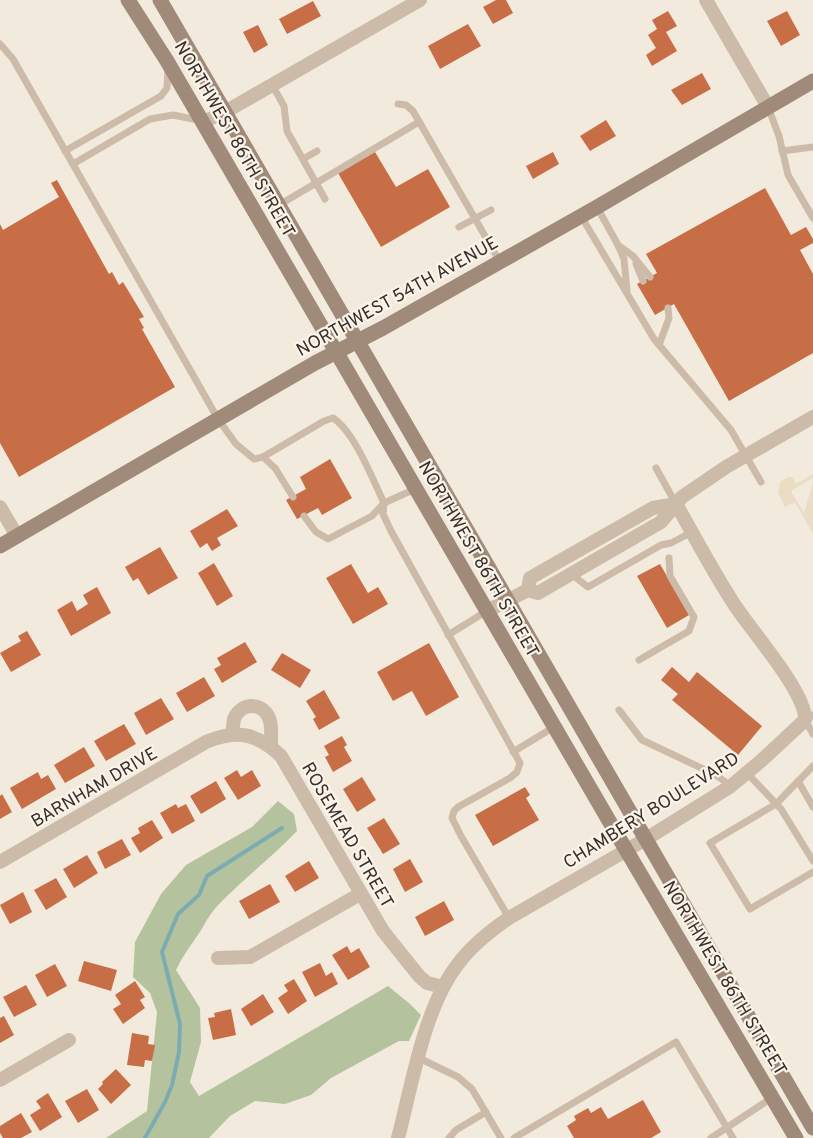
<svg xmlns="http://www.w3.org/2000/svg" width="813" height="1138" font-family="Overpass,sans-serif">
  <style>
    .green { fill: #b4c39d }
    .plaza { fill: #ebdcc4 }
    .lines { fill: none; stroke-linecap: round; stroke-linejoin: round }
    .stream { stroke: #7cacb1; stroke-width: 4 }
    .building { fill: #c86e46 }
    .lane { stroke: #ccbba9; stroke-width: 7 }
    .street { stroke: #ccbba9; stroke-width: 14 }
    .secondary { stroke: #a08a7a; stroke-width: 15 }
    .labels { text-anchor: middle; stroke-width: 4.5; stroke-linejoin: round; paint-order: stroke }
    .street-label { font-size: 18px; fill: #392f29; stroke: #faf4ea }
  </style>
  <rect width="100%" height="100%" fill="#f3eade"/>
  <path class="green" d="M278 801 294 814 297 831C273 856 246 877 222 901 214 909 208 917 203 927 193 943 184 953 176 970L200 1008 201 1042 190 1082 199 1096 388 986 410 1004 421 1015 409 1041H399L331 1078 311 1095 285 1104 255 1101 230 1116 209 1138H106L147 1111 157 1012 150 993 133 977 135 942 161 894 186 865 252 827Z"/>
  <polygon class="plaza" points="813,474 813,478 791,491 804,513 813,482 813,534 795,502 785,507 778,492 780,482 788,477 792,477 796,484"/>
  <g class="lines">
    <polyline class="stream" points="145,1138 165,1102 172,1085 179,1052 180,1024 162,952 178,914 199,895 207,876 282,828"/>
  </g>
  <g class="building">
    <polygon points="496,0 506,0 513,13 493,24 483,7"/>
    <polygon points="313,1 321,16 287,34 279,19"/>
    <polygon points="668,11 677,26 666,32 677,51 652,66 646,55 656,48 648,35 657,29 652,20"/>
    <polygon points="787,11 800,35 781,46 767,21"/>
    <polygon points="468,24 481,46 440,69 428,46"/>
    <polygon points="258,25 268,45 254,53 243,32"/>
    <polygon points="702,73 711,89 682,105 671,90"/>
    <polygon points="606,120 616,136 590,151 580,136"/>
    <polygon points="375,152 396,187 428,169 450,207 381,247 338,173"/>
    <polygon points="553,152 559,164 533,179 526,166"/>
    <polygon points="57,180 109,274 112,272 119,285 123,282 144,317 139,319 144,328 142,329 175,387 19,477 0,443 0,224 3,230 59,197 51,183"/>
    <polygon points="765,188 791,235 806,227 813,239 813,243 800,250 813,274 813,353 729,401 674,304 655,315 637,284 657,273 646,254"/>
    <polygon points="330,459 352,498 322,515 318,508 297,519 286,500 306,489 300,477"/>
    <polygon points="227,509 238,526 217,538 221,545 212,551 207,543 200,548 190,531"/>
    <polygon points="160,547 178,578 148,595 138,578 133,581 125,567"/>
    <polygon points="214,563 233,596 217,606 198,573"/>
    <polygon points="351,564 368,593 378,587 388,604 353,624 326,578"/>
    <polygon points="660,564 689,615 667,628 637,576"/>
    <polygon points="97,587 111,613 71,636 57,610 72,601 77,611 88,604 83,595"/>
    <polygon points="27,631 41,655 11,672 0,653 21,641 18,636"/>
    <polygon points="245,642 257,662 222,683 214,669 221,665 217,658"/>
    <polygon points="429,643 459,697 426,716 412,691 393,701 377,672"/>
    <polygon points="282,653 311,670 300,688 271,670"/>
    <polygon points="672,667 689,682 697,672 762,726 738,755 672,700 678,694 661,680"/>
    <polygon points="204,677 215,696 187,712 176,693"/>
    <polygon points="324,690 340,718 319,730 313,719 316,717 306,701"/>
    <polygon points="161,698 174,719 146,735 134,713"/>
    <polygon points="124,724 136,744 106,761 94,741"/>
    <polygon points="342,736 347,745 344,747 352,761 333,772 325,757 329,755 324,746"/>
    <polygon points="84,747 95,766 65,783 54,765"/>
    <polygon points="237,770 241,777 252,770 261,786 238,800 224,778"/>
    <polygon points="38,772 41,779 48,775 56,789 22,809 10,788"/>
    <polygon points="362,777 376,800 357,812 343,789"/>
    <polygon points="216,781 226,799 201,814 190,796"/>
    <polygon points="525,787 530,795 526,798 539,820 493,846 475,815"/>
    <polygon points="2,794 12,812 0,819 0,796"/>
    <polygon points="176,804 178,808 186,804 195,821 172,834 160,813"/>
    <polygon points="384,818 400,844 383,854 367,828"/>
    <polygon points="152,820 163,838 140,853 131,838 140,833 138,828"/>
    <polygon points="122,839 131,855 105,869 97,852"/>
    <polygon points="87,855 98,873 74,888 63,869"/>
    <polygon points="410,859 423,882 405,892 393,869"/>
    <polygon points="309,861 319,878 295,892 285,876"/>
    <polygon points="56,878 67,897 46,910 34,890"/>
    <polygon points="270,884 280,902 249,919 239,901"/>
    <polygon points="23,892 32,912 10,924 0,905"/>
    <polygon points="444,901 454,920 425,936 415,917"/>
    <polygon points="347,946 351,953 359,948 370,967 348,980 332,955"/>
    <polygon points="84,961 117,970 111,991 78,981"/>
    <polygon points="320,963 326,976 332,972 338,984 315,997 302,972"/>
    <polygon points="55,964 67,986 47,997 35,975"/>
    <polygon points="294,979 307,1001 288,1014 278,998 288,991 284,985"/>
    <polygon points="135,981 145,997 140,1000 145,1008 123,1024 113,1009 121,1004 115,995"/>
    <polygon points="26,985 37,1005 14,1017 3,997"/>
    <polygon points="263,994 274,1012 251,1026 241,1009"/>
    <polygon points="231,1009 236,1035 213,1040 208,1018 215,1017 214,1013"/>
    <polygon points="4,1016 14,1035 0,1043 0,1018"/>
    <polygon points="132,1033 149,1036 148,1044 155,1045 152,1061 145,1060 144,1067 127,1065"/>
    <polygon points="116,1069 131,1085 111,1104 98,1089 103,1084 102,1082"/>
    <polygon points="87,1089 99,1110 78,1123 65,1101"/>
    <polygon points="48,1093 62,1117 40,1131 30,1115 41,1108 36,1101"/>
    <polygon points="643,1100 661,1132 651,1138 574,1138 567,1126 576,1120 574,1116 588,1108 591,1113 601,1107 608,1119"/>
    <polygon points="21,1113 32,1132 21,1138 3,1138 0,1133 0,1126"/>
  </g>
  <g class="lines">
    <g class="lane">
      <path d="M0 44 13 59 218 419 236 444 254 459 263 457 324 421 333 418C354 431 373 480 384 503L383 514 391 531 520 763 517 772 510 778 458 807 454 811 452 818 461 836 509 918"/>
      <polyline points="272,85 284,106 287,131 325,199"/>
      <polyline points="398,104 406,105 413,111 500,262"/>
      <polyline points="768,107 779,136 788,175 813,218"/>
      <polyline points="65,151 161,96 167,88 168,69"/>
      <polyline points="782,151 813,147"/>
      <polyline points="303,159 317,151"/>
      <polyline points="73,164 150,119 173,115 198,120"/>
      <polyline points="279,205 419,122"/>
      <polyline points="597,207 618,245 624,259 627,290"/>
      <polyline points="581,216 654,339 731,430 761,482"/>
      <polyline points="459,227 491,210"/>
      <polyline points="618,245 633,256 650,277"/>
      <polyline points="636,264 643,281"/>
      <polyline points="659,345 669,318 668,308"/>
      <polyline points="263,457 275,468 293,497"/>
      <polyline points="656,468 676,504"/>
      <polyline points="304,516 316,532 328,539 372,516 384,503 415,489"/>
      <polyline points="571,574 588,587 661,545 671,543 692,532"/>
      <polyline points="448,635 487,611"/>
      <polyline points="639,660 689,631 694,617 670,576 669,558"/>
      <polyline points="619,710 642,740 716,775 731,786"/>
      <polyline points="813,715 805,720 813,734"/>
      <polyline points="513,752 554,727"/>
      <polyline points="813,766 776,804 710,843 750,909 813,872"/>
      <polyline points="747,773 781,809 813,861"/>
      <polyline points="798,781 813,807"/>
      <polyline points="419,1058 458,1077 472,1089 501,1138"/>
      <polyline points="449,1138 456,1130 486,1112"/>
      <polyline points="514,1138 676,1042 733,1138"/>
      <polyline points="711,1138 773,1097"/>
    </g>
    <g class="street">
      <polyline points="706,0 768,107"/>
      <polyline points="203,122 225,112 420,0"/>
      <polyline points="0,507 17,536"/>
      <polyline points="528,590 530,578 653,508 676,504"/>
      <polyline points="487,611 528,590 538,593 661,522 682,497 726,467 813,417"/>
      <path d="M232 734C233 730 233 724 234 719 241 701 265 702 270 721 272 729 271 738 271 746"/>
      <path d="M0 862 206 742C236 729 257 733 281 756L383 931 419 976 427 983 443 987"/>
      <polyline points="218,958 250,957 360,894"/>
      <polyline points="0,1080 69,1040"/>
      <path d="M398 1138C412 1085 424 1007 458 964 472 945 490 931 509 918L646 839 731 786 762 760 805 720C807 693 749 628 734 604 713 572 695 537 676 504"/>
    </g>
    <g class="secondary">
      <polyline points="128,0 167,61 615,831 796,1138"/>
      <polyline points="160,0 813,1128"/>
      <polyline points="0,546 315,363 383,328 597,207 813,81"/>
    </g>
  </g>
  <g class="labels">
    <g class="street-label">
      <text transform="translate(235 139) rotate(60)" y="6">NORTHWEST 86TH STREET</text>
      <text transform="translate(397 296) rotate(-29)" y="6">NORTHWEST 54TH AVENUE</text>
      <text transform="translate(479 559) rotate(60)" y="6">NORTHWEST 86TH STREET</text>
      <text transform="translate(94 787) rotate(-30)" y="6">BARNHAM DRIVE</text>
      <text transform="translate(651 810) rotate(-32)" y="6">CHAMBERY BOULEVARD</text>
      <text transform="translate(348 835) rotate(60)" y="6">ROSEMEAD STREET</text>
      <text transform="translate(725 978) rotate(59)" y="6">NORTHWEST 86TH STREET</text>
    </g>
  </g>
</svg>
